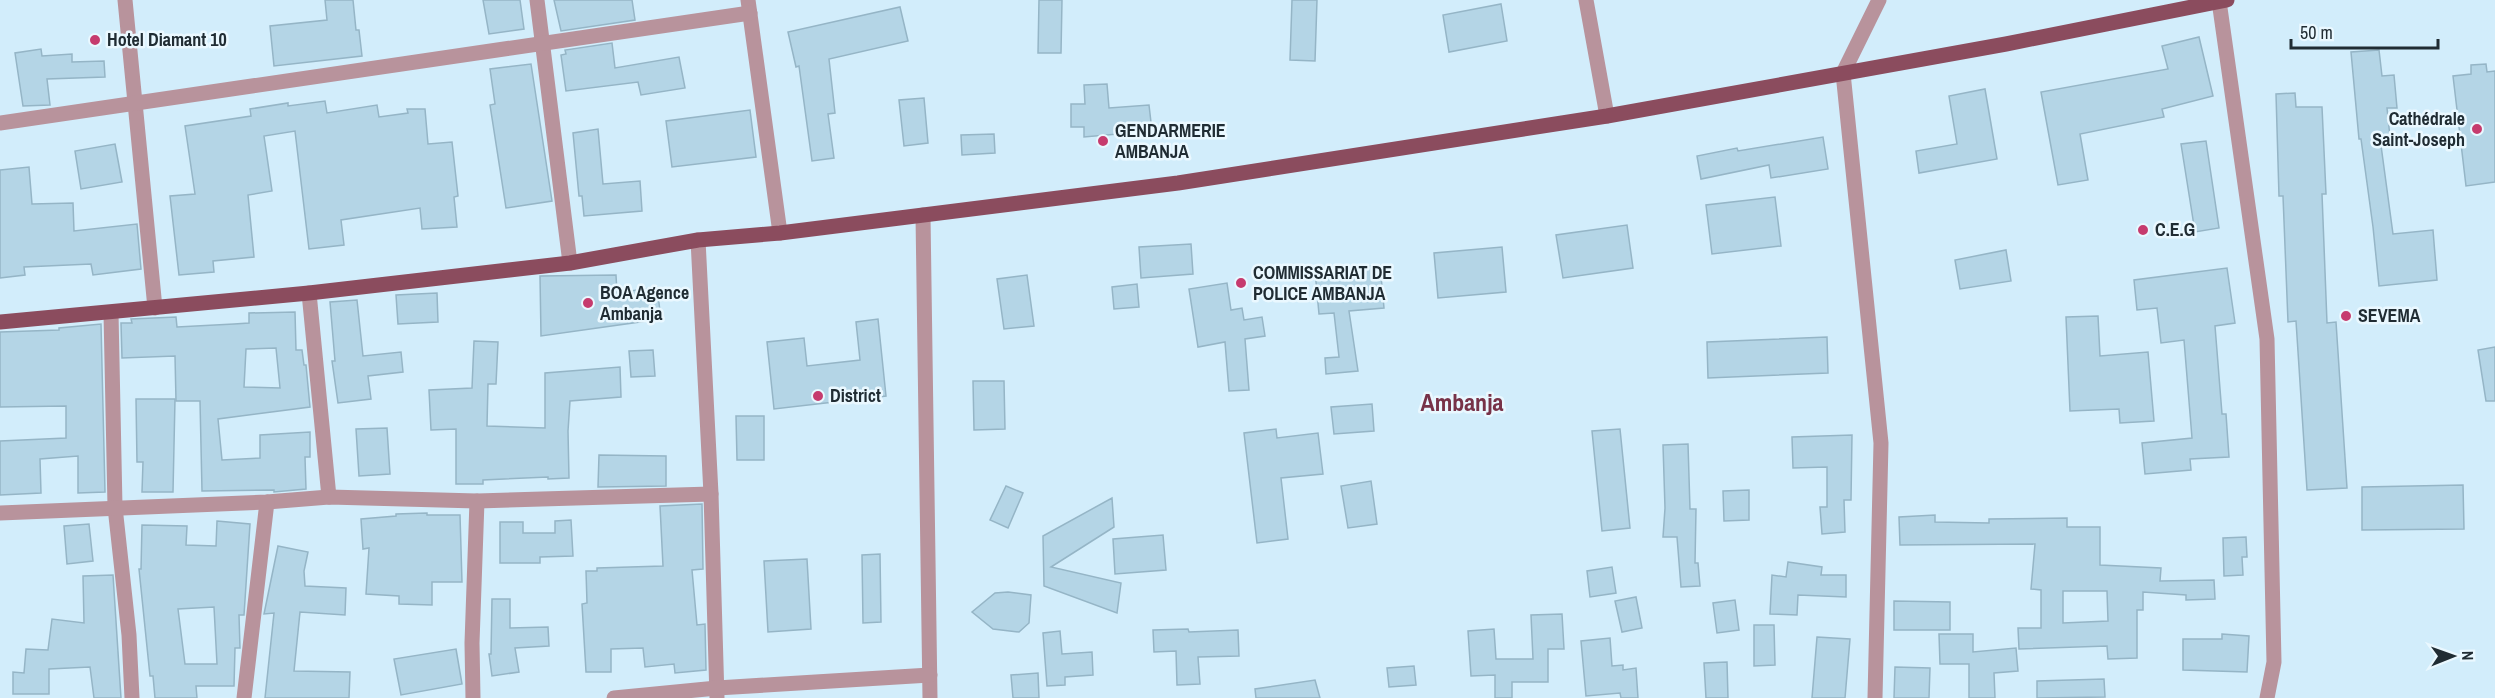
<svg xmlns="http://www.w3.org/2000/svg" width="2495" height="698" font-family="'Archivo Narrow',sans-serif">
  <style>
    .building { fill: #b4d5e6; stroke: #95b5c6; stroke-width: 1.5; fill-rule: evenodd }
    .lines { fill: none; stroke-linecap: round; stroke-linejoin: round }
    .minor { stroke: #b8939c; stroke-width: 15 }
    .major { stroke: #8b4c5e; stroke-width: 15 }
    .poi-dot { fill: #c63b6e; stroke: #eaf8ff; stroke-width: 2 }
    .labels { text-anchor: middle; stroke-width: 5; stroke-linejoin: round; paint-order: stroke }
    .poi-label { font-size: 18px; font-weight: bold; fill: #202c33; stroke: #eaf8ff; text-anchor: start }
    .district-label { font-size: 24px; font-weight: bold; fill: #773248; stroke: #eaf8ff }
  </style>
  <rect width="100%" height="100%" fill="#d2edfb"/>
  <g class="building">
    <polygon points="325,0 353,0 356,30 359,30 362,56 274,66 270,26 327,20"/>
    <polygon points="483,0 520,0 524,29 489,34"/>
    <polygon points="554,0 632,0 635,20 561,31"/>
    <polygon points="1039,0 1062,0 1061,53 1038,53"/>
    <polygon points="1292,0 1317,0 1315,61 1290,60"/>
    <polygon points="1501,4 1507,41 1449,52 1443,15"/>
    <polygon points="900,7 908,41 829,59 835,113 828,114 834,158 812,161 799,66 796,67 788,32"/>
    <polygon points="2199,37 2213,96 2162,109 2164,117 2080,134 2088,180 2058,185 2041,92 2168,69 2162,46"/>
    <polygon points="612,43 615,68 679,57 685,88 641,95 638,82 566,91 561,55 566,54 565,50"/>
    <polygon points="41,49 42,56 72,54 72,62 104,61 105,77 47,79 50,105 23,106 15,53"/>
    <polygon points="2379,50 2382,76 2394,75 2397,108 2387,108 2390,137 2380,138 2393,234 2433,230 2437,280 2379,286 2373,227 2361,139 2359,139 2351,52"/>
    <polygon points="531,64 552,201 506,208 490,105 495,104 490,69"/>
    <polygon points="2486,64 2487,72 2495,71 2495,182 2466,186 2453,76 2471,74 2471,65"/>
    <polygon points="1107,84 1109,108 1149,105 1152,131 1084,137 1084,127 1071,127 1071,104 1085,104 1084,85"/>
    <polygon points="1985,89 1997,159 1919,173 1916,151 1957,144 1949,96"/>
    <polygon points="2295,93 2296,107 2322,107 2326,194 2322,194 2327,323 2336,322 2347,488 2307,490 2296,321 2288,322 2283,196 2279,196 2276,94"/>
    <polygon points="924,98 928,143 904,146 899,100"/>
    <polygon points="325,101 327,113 377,105 379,117 408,113 407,109 425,109 428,144 452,142 458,196 454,197 457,227 422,229 420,208 341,220 344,245 309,249 295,131 264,136 272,191 248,195 254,257 213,261 214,272 179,275 170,196 195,194 185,126 251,116 250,109 288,103 288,106"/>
    <polygon points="750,110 756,157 672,167 666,121"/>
    <polygon points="598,129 603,184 640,181 642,211 584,216 582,196 579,196 573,133"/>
    <polygon points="994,134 995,153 962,155 961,135"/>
    <polygon points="1823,137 1828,169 1771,178 1769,165 1701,179 1697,156 1737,148 1738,151"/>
    <polygon points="2206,141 2219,228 2195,232 2181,144"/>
    <polygon points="115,144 122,182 81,189 75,151"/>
    <polygon points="29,167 32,204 73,203 74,231 137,224 141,269 93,275 91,264 24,267 25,275 0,278 0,170"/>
    <polygon points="1775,197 1781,246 1712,254 1706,205"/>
    <polygon points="1627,225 1633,268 1563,278 1556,235"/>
    <polygon points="1191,244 1193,274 1141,278 1139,247"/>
    <polygon points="1502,247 1506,292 1438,298 1434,253"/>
    <polygon points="2006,250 2011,281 1960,289 1955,260"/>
    <polygon points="1380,265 1384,308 1349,311 1358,371 1326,374 1325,358 1339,357 1334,313 1319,314 1315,271"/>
    <polygon points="2227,268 2235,323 2215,326 2222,414 2226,414 2229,457 2190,459 2191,470 2145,474 2142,443 2192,438 2184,340 2161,343 2157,308 2137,310 2134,280"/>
    <polygon points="616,275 617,293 657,287 661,319 541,336 540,276"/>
    <polygon points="1027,275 1034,326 1004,329 997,279"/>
    <polygon points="1227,283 1231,310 1242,308 1244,320 1262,317 1265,336 1245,339 1249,390 1229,391 1225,342 1198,347 1189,289"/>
    <polygon points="1137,284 1139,307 1114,309 1112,287"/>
    <polygon points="437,293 438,322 398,324 396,295"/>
    <polygon points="357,300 363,356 401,352 403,372 368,376 371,399 338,403 332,361 335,361 330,302"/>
    <path d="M295 312 296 350H302L304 365H306L310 407 218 419 222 460 260 458V435L310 432V457H305L306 489 274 492V490L202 491 200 401H176L175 356 122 358 121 323H132L131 319 176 317 177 327 234 324 249 323V313ZM276 348 280 388 244 387 246 349Z"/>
    <polygon points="2098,316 2100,356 2148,352 2154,421 2120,423 2119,409 2070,411 2066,317"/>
    <polygon points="878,319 886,396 774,409 767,342 804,338 807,366 860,360 856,322"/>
    <polygon points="101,324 105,492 78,493 78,456 40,459 41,493 0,495 0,441 66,438 66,406 0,407 0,332 59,330 59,328"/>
    <polygon points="1827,337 1828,373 1708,378 1707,342"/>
    <polygon points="474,341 498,342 496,384 488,384 487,426 545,428 545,373 620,367 621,397 570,401 568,431 569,478 548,479 548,477 483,480 483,484 456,484 456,429 431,430 429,390 472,388"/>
    <polygon points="2495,347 2495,401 2486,401 2478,350"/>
    <polygon points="653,350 655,376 631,377 629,351"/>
    <polygon points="973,381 1004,381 1005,429 974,430"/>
    <polygon points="136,399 175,399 173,492 142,492 143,462 137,462"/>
    <polygon points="1372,404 1374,431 1334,434 1331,407"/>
    <polygon points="736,416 764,416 764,460 737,460"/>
    <polygon points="387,428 390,474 359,476 356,429"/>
    <polygon points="1276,429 1277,438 1318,433 1323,474 1281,478 1288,539 1257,543 1244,433"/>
    <polygon points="1620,429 1630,528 1602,531 1592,431"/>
    <polygon points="1852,435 1851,500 1844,500 1845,532 1822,534 1820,507 1827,507 1827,467 1793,468 1792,437"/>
    <polygon points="1688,444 1690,509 1696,509 1695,563 1698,563 1700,586 1681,587 1677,537 1663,537 1665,508 1663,445"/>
    <polygon points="599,455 666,456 666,486 598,487"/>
    <polygon points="1371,481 1377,524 1348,528 1341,486"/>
    <polygon points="2463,485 2464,529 2362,530 2362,487"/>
    <polygon points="1006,486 1023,493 1008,528 990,520"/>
    <polygon points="1749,490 1749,520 1724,521 1723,491"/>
    <polygon points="1112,498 1114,527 1051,567 1121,583 1117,613 1044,586 1043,536"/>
    <polygon points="702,504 703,569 692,570 697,625 705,624 706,670 675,673 674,664 645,667 643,648 611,649 611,672 586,672 582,604 587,603 586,571 597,571 597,568 663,566 660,506"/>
    <polygon points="427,513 427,515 460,515 462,582 432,582 432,605 399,604 399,596 366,594 369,548 363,549 361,519 396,516 396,514"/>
    <path d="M1935 515V522L1989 523V519L2067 518V527H2100V565L2161 568 2160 581 2214 580 2215 599 2186 600V595L2143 592V610H2137V658L2108 659 2107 646 2019 649 2018 628H2041V590L2031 589 2035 544 1900 545 1899 517ZM2063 591H2107L2108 621 2063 623Z"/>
    <polygon points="571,520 573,556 540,557 540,563 500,563 500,522 523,522 523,533 555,533 555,521"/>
    <path d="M217 521 250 524 244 615H239L240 648H235L234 686H196L197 698H155L153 676H150L139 569H141L142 525 187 526 186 545 216 546ZM214 607 217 664H185L178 609Z"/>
    <polygon points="89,524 93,561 67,564 64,526"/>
    <polygon points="1163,535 1166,570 1115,574 1113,539"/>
    <polygon points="2246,537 2247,557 2242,557 2243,575 2224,576 2223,538"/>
    <polygon points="278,546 308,552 304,571 305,586 346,588 345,615 300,612 294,671 350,672 349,698 265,698 274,613 264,614"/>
    <polygon points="880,554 881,622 863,623 862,555"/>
    <polygon points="807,559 811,629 768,632 764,561"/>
    <polygon points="1788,562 1822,567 1821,575 1846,575 1846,597 1798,595 1797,615 1770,614 1772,575 1786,577"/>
    <polygon points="1612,567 1616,593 1590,597 1587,571"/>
    <polygon points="113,575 121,698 94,698 90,667 49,669 49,694 13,694 13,672 24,673 26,649 48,650 52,619 84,623 83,576"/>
    <polygon points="1008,592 1031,595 1029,623 1019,632 993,629 972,612 995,593"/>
    <polygon points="1636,597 1642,628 1622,632 1615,601"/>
    <polygon points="492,599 510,599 510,628 548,627 549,646 515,648 519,672 492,676 489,654 491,654"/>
    <polygon points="1735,600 1739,630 1717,633 1713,603"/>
    <polygon points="1894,601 1950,602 1950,630 1894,630"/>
    <polygon points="1562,614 1564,649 1548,649 1548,682 1512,682 1512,698 1495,698 1495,675 1471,676 1468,631 1494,629 1496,659 1533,659 1531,615"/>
    <polygon points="1754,625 1774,625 1775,665 1754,666"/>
    <polygon points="1188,629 1189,632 1238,630 1239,656 1198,657 1200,684 1177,685 1176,651 1154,652 1153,630"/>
    <polygon points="1060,631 1062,654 1092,652 1093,675 1065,677 1065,685 1047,686 1043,633"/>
    <polygon points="1939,634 1973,634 1973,652 2016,648 2018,671 1994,673 1995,698 1969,698 1969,664 1940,664"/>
    <polygon points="2222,634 2249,636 2247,672 2183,670 2183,639 2222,639"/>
    <polygon points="1817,637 1850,639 1845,698 1812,698"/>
    <polygon points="1610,638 1612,666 1623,665 1623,670 1636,668 1638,698 1621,698 1620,693 1586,696 1581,641"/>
    <polygon points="456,649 462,684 401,695 394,659"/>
    <polygon points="1727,662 1728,698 1706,698 1704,663"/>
    <polygon points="1414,666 1416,685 1389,687 1387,668"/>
    <polygon points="1895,667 1930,668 1929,698 1894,698"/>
    <polygon points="1038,673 1039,698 1013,698 1011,675"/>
    <polygon points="2104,679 2105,697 2037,698 2037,681"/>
    <polygon points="1315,680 1320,698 1256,698 1255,689"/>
  </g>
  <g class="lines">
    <g class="minor">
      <polyline points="125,0 155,308"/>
      <polyline points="537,0 570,263"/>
      <polyline points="748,0 780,233"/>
      <polyline points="1586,0 1607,116"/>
      <polyline points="2219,1 2267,339 2274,662 2267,698"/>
      <polyline points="0,123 750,13"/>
      <polyline points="923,215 930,698"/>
      <polyline points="698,240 711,494 717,698"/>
      <polyline points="309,293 329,497"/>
      <polyline points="111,313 115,507 129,635 132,698"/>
      <polyline points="0,513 267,502 329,497 477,501 711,494"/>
      <polyline points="244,698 267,502"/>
      <polyline points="473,698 472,643 477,501"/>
      <polyline points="614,698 717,688 930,675"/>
      <polyline points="1875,698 1881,443 1843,73 1879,0"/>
    </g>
    <polyline class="major" points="0,322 309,293 570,263 698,240 780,233 1178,183 1607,116 2006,44 2227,0"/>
  </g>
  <g class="poi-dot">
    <circle cx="95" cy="40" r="6"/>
    <circle cx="2477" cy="129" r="6"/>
    <circle cx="1103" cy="141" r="6"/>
    <circle cx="2143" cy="230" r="6"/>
    <circle cx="1241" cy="283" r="6"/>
    <circle cx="588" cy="303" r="6"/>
    <circle cx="2346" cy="316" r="6"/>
    <circle cx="818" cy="396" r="6"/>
  </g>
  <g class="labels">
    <g class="poi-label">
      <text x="107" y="46">Hotel Diamant 10</text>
      <text x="2465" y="125" text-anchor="end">Cathédrale<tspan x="2465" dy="21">Saint-Joseph</tspan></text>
      <text x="1115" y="137">GENDARMERIE<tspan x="1115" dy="21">AMBANJA</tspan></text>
      <text x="2155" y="236">C.E.G</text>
      <text x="1253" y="279">COMMISSARIAT DE<tspan x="1253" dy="21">POLICE AMBANJA</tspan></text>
      <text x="600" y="299">BOA Agence<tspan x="600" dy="21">Ambanja</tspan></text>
      <text x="2358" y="322">SEVEMA</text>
      <text x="830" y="402">District</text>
    </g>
    <g class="district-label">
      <text x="1462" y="411">Ambanja</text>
    </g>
  </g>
  <g transform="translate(2453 656) rotate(89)" stroke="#eaf8ff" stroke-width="4.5" paint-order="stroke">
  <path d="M0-4.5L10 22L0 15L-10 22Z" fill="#202c33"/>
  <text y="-9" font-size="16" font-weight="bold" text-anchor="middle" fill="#202c33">N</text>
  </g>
  <path d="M2291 39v9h147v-9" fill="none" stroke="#202c33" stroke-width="3"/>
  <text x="2300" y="39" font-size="18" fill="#202c33" stroke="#eaf8ff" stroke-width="4.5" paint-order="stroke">50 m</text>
</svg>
